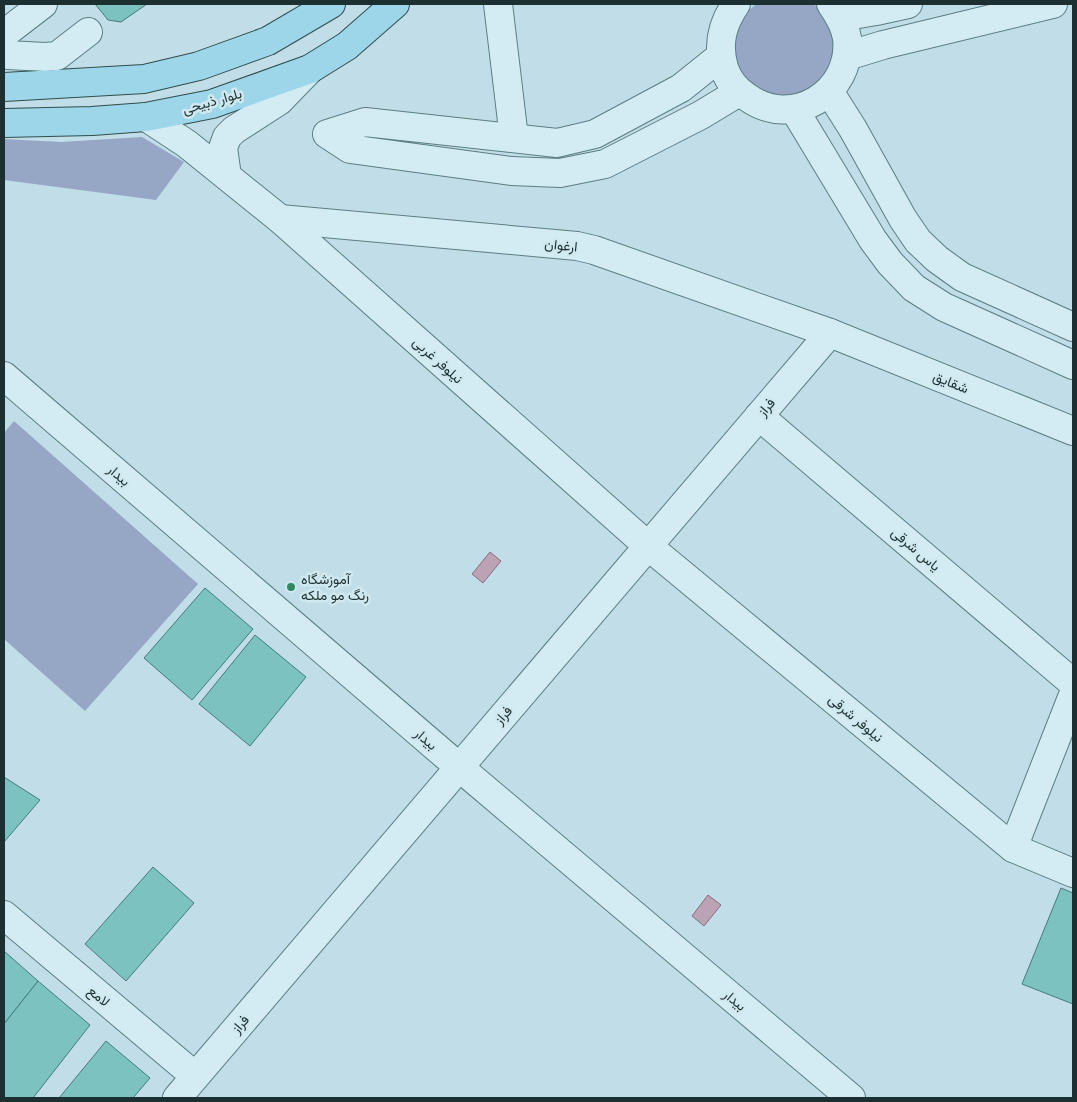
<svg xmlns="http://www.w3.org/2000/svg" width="1077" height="1102" font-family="'Playfair Display',Vazirmatn,serif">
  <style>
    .green { fill: #96a6c5 }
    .water { fill: #bba3b5; stroke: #886c7f }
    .building { fill: #7bc2c0; stroke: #437c79 }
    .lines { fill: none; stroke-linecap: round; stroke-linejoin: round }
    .minor-casing { stroke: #5b7d80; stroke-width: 30 }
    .major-casing { stroke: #2f4d4d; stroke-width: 30 }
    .minor { stroke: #d3ecf4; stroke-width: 28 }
    .major { stroke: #9cd6e8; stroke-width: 28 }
    .poi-dot { fill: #318860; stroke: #d0e8f0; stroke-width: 2 }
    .labels { text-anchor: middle; stroke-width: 5; stroke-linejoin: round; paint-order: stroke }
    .street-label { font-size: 14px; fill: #1d3031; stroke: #d0e8f0 }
    .poi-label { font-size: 14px; fill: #1d3031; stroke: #d0e8f0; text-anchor: start }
  </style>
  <rect width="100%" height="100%" fill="#c1dee8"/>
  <g class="green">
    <polygon points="756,4 813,4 822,10 837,40 832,72 808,94 776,98 746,82 737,67 733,49 736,31 744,15"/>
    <polygon points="142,137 184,162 156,200 4,180 4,139 61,142"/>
    <polygon points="14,421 198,584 85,711 4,639 4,433"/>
  </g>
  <g class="water">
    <polygon points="490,552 501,561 483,583 472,574"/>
    <polygon points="708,895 721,905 704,926 692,916"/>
  </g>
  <g class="building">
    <polygon points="95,4 147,4 121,22 108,20"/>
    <polygon points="205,588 253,629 192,700 144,658"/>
    <polygon points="255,635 306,677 250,746 199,704"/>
    <polygon points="4,777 40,800 4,842"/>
    <polygon points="153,867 194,903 126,981 85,944"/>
    <polygon points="1061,888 1073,893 1073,1004 1022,984"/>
    <polygon points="4,951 38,981 4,1024"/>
    <polygon points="38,981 90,1025 33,1098 4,1098 4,1024"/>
    <polygon points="106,1041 150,1078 133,1098 59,1098"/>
  </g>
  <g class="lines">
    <g class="minor-casing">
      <g id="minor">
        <polyline points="498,4 514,138"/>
        <path d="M736 4C722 24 717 44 724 68 728 80 736 90 747 97 792 130 853 93 847 38 845 25 838 14 831 4"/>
        <polyline points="841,17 876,11 908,4"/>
        <polyline points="4,34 43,4"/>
        <polyline points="4,53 8,55 45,57 57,56 88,32"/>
        <polyline points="721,56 681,88 595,134 557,143 365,122 327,134 350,149 511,171 560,173 605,164 701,115 739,92"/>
        <polyline points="847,56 883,45 1053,4"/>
        <polyline points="829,91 853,129 903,219 918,241 937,259 962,277 1073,327"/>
        <polyline points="794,109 873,240 890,263 914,288 944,307 1073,365"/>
        <polyline points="146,117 187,144 280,219 648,546 1013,848 1073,873"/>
        <polyline points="227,176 223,148 227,137 234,130 279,101 310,69"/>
        <polyline points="280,219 577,246 594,250 830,333 1073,431"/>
        <polyline points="4,376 459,767 851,1098"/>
        <polyline points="759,416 1073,683"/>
        <polyline points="1013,848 1073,695"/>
        <polyline points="4,915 195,1076"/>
        <polyline points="177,1098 830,333"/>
      </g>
    </g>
    <g class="major-casing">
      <g id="major">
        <polyline points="4,87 144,79 199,66 268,41 331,4"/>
        <polyline points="4,123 92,121 146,117 212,104 310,69 347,46 395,4"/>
      </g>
    </g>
    <use href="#minor" class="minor"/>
    <use href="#major" class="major"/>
  </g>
  <circle class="poi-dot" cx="291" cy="587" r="5"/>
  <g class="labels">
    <g class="street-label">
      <text transform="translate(212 101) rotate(-16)" y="5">بلوار ذبیحی</text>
      <text transform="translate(561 245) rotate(6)" y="5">ارغوان</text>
      <text transform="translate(438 360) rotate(42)" y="5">نیلوفر غربی</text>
      <text transform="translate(951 382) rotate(22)" y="5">شقایق</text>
      <text transform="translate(766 407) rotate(-50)" y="5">فراز</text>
      <text transform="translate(119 475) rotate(41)" y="5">بیدار</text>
      <text transform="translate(916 549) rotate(40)" y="5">یاس شرقی</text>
      <text transform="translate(503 715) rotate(-49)" y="5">فراز</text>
      <text transform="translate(856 718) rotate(40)" y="5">نیلوفر شرقی</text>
      <text transform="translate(426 739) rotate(41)" y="5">بیدار</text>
      <text transform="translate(99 996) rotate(40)" y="5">لامع</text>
      <text transform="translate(735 1000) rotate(40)" y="5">بیدار</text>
      <text transform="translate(240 1024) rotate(-50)" y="5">فراز</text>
    </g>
    <g class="poi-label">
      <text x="301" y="584">آموزشگاه<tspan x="301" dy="16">رنگ مو ملکه</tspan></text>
    </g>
  </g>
  <rect width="1077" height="1102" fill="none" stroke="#1d3031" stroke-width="10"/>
</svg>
